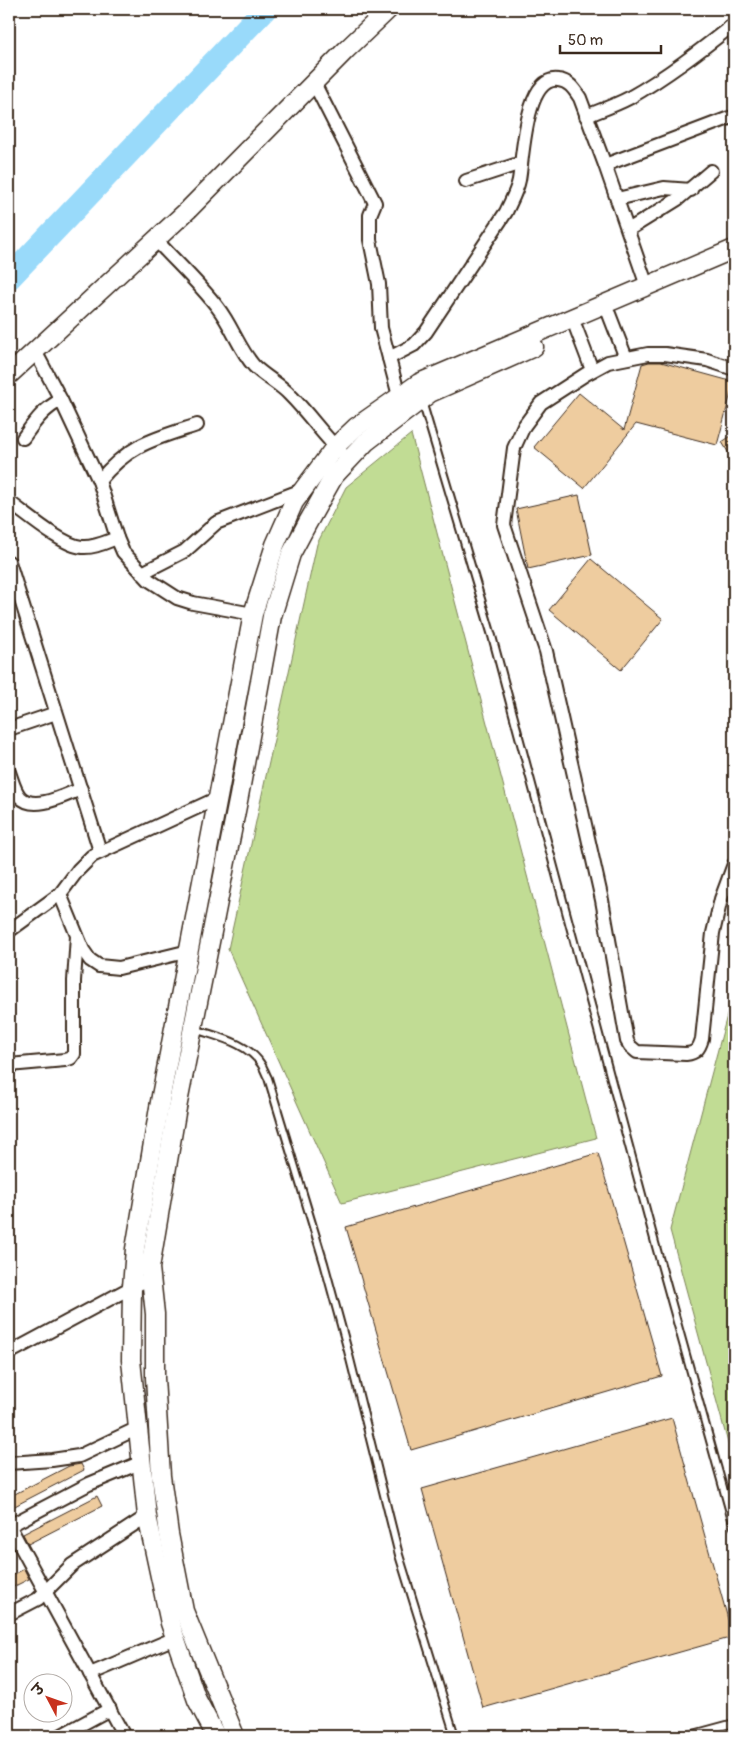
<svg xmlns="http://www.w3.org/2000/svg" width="743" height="1745" font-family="Pangolin,'Playpen Sans Deva',sans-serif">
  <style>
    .green { fill: #c1dc94; stroke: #7e8359 }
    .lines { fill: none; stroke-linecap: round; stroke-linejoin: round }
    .river { stroke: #99dafa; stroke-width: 24 }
    .building { fill: #eecc9f; stroke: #3b2a1e }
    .lane-casing { stroke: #3b2a1e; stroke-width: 10 }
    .street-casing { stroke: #3b2a1e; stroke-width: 16 }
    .secondary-casing { stroke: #3b2a1e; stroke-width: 21 }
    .lane { stroke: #fff; stroke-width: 6 }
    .street { stroke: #fff; stroke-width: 12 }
    .secondary { stroke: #fff; stroke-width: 18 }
  </style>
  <rect width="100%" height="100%" fill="#fff"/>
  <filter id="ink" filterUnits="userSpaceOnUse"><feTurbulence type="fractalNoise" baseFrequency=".02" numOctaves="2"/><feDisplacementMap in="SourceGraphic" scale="10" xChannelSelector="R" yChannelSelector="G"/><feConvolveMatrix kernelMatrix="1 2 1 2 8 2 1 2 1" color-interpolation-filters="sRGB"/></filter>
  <g filter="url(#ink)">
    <g class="green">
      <polygon points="411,434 596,1138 342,1203 228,949 317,544 346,487"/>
      <polygon points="734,989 734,1465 670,1230"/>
    </g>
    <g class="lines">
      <polyline class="river" points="9,278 265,9"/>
    </g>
    <g class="building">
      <polygon points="649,362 661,362 734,382 717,445 636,424 584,488 534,447 579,393 624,430 642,364"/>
      <polygon points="734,434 734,462 722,442"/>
      <polygon points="579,495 592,555 528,569 516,509"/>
      <polygon points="591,559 663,619 621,670 549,610"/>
      <polygon points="598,1153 662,1376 411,1450 346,1227"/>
      <polygon points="672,1418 733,1637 483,1708 422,1489"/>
      <polygon points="81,1464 84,1470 9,1509 9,1497 69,1466"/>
      <polygon points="97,1496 102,1506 28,1544 23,1534"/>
      <polygon points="24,1569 29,1579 9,1589 9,1577"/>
    </g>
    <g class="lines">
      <g class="lane-casing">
        <g id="lane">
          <polyline points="422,401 492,636 655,1243 734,1527"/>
          <path d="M195 1029C217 1037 247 1042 261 1064 264 1068 265 1073 268 1078L324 1263 348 1351 399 1555 455 1736"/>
          <polyline points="686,1736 734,1723"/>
        </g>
      </g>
      <g class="street-casing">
        <g id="street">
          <polyline points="314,83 375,203 370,215 370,240 379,284 381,328 399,396"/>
          <path d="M586 116C601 110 616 105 629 98 666 77 701 50 734 24"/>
          <polyline points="605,165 729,118 734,117"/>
          <polyline points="466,181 521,163"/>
          <polyline points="617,199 664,188 691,190"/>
          <polyline points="628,230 678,199 711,171"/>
          <path d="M156 240C176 262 200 284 218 308 232 326 239 349 254 366 265 377 280 384 290 395 311 416 327 441 349 460"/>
          <polyline points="609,314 626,358"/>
          <polyline points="576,328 592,370"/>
          <polyline points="35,351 61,400 99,481 117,538 123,552 149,580 177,598 193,603 253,614"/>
          <path d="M389 358 414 345 426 332 506 212C511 201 517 191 519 180 523 159 525 76 558 80 569 81 574 89 580 98L605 165 647 286"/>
          <path d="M734 369 707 360 665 354H648L608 362 586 374 541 403 524 426 514 448 504 525 546 651 602 900 627 1041 630 1046 637 1052 686 1054C696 1053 699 1049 702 1039L713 933 721 899 734 864"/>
          <path d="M23 438C34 423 43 409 61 400"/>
          <path d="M99 481C129 444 154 439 197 425"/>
          <path d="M9 502C26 514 63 546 82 547 94 548 106 542 117 538"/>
          <polyline points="9,562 100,851"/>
          <polyline points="142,573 185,551 216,523 302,490"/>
          <polyline points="9,729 56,713"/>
          <path d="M9 772C12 780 14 790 20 797 34 812 65 795 81 789"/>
          <polyline points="60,894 83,950 90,960 99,966 119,968 189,951"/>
          <polyline points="9,931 60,894 78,870 92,856 218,798"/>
          <polyline points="9,1065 65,1060 71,1058 74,1054 74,981 77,936"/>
          <polyline points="9,1353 132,1287 151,1278"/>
          <polyline points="9,1463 52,1460 79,1456 138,1428"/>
          <polyline points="9,1525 124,1736"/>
          <polyline points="9,1526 89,1484 142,1462"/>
          <polyline points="9,1614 38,1599 72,1565 147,1516"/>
          <polyline points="90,1674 175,1638"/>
          <polyline points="60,1736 110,1709"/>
        </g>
      </g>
      <g class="secondary-casing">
        <g id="secondary">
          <polyline points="9,375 188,210 346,50 389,9"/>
          <polyline points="216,1736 197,1700 170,1623 147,1516 131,1360 132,1287 135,1249 161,1096 253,614 275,545 294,502 335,447 356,427 419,383 734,249"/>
          <polyline points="235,1736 184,1611 169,1534 161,1476 155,1378 155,1314 150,1268 176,1113 239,796 272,616 291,554 307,524 334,476 366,442 430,393 534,347"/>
        </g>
      </g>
      <use href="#lane" class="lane"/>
      <use href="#street" class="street"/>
      <use href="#secondary" class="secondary"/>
    </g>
  </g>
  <rect width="743" height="1745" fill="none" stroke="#fff" stroke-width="30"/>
  <rect x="15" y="15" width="713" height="1715" fill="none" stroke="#3b2a1e" stroke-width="2" filter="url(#ink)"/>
  <g transform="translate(48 1698) rotate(311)"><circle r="24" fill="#ffffff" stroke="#b1aaa5"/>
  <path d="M0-4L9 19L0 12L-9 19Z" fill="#c8321e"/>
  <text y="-8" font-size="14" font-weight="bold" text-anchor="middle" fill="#3b2a1e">उ</text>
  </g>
  <path d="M560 45v8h101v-8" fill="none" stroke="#3b2a1e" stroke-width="2.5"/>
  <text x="568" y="45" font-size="15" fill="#3b2a1e" stroke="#ffffff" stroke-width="4" paint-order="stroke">50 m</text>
</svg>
